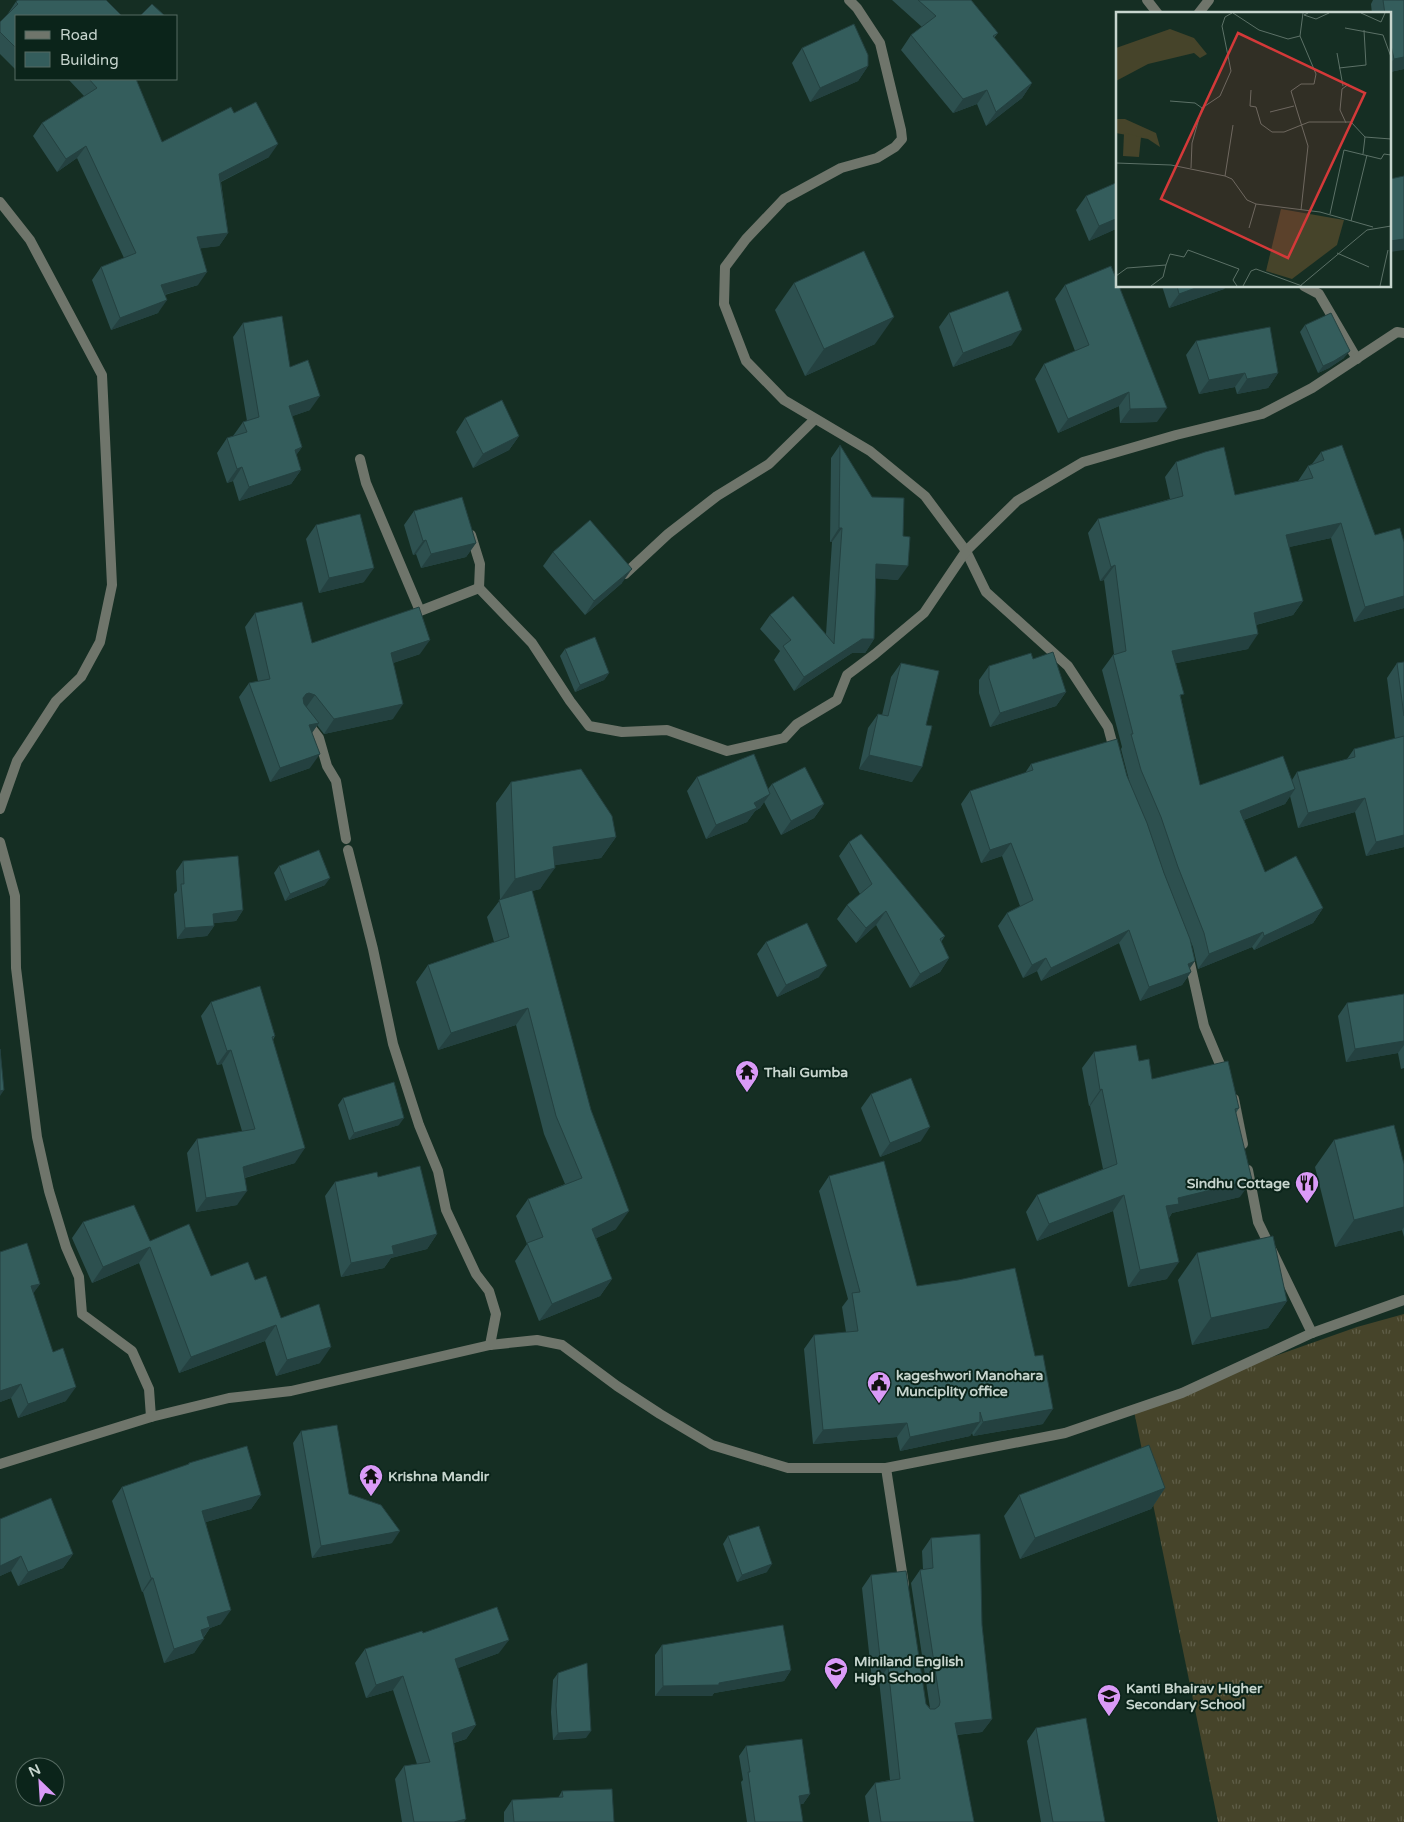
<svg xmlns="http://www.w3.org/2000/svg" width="1404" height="1822" font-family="'Varela Round',sans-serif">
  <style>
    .grass { fill: url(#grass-tufts) }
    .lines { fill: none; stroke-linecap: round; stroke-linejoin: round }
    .street { stroke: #6f756b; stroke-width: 10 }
    .wall { fill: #2d504f }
    .shaded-wall { fill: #244140 }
    .building { fill: #345d5c; stroke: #244140 }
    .labels { text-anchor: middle; stroke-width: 4; stroke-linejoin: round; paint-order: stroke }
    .poi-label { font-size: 14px; font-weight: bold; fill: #c7d5ce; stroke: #0b241a; text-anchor: start }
    .inset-road { fill: none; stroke: #5c7167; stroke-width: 1 }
    .view { fill: #d43939; fill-opacity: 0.15; stroke: #d43939; stroke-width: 2.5 }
    .inset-edge { fill: none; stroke: #c7d5ce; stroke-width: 2.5 }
  </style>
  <defs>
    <pattern id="grass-tufts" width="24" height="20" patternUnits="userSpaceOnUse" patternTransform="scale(1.25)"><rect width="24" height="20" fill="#46442a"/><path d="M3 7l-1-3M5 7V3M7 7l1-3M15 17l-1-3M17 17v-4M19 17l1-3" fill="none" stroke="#5f5e48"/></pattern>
  </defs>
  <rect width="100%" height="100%" fill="#152e23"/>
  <polygon class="grass" points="1404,1314 1404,1822 1218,1822 1133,1406 1357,1327"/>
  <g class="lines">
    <g class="street">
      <polyline points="849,0 857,8 880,43 901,130 902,139 895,147 877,158 841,168 784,199 746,239 725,267 724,304 746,361 784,400 870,451 925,496 966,551 986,592 1068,666 1108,727 1115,753"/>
      <polyline points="1147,0 1158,14"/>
      <polyline points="1198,14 1209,0"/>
      <polyline points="0,202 30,240 102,375 112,585 100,642 81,677 56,701 17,761 0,809"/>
      <polyline points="1304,286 1319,294 1357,359"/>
      <polyline points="360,459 366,483 420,611 479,588 532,643 570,701 589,726 622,732 667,730 727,751 784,738 797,724 837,700 847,675 875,654 924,613 966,551 1017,501 1083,462 1176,435 1262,414 1312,388 1397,332 1404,333"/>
      <polyline points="471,535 480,564 479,588"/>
      <polyline points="625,574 668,534 717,496 769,464 815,419"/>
      <polyline points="306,721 319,738 327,766 336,781 346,839"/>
      <polyline points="0,842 15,896 16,968 37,1137 49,1191 66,1247 79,1277 82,1314 132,1351 149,1389 151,1417"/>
      <polyline points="348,850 373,949 393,1044 419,1125 438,1171 446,1210 476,1274 489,1291 496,1314 490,1345"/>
      <polyline points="1188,954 1204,1026 1224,1074"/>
      <polyline points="1234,1099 1243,1144"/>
      <polyline points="1248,1170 1258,1222 1312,1333"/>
      <polyline points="0,1464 151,1417 229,1398 291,1391 490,1345 537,1340 562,1345 617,1386 660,1414 712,1445 788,1468 886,1468 1065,1433 1182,1393 1312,1333 1404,1300"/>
      <polyline points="886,1468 904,1585"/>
    </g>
  </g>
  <g class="wall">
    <polygon points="17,0 106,0 16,16 16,70 0,54 0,22 7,15"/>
    <polygon points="892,0 971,0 998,33 994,38 1032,83 1022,98 986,126 977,104 953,113 901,50 911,35 922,27"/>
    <polygon points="1373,0 1404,0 1404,69 1390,72 1390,14 1372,14 1371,4"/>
    <polygon points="802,48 868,66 858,81 810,102 792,63"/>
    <polygon points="68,79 136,79 162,142 234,113 269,157 221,182 228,233 219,246 201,248 198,285 165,295 158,313 111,330 92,280 101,267 124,258 77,158 57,172 33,136 42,123 84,96"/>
    <polygon points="1086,196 1118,228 1089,241 1076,210"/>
    <polygon points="794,283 875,344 805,376 775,310"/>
    <polygon points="1065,285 1157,422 1120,423 1119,406 1058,433 1035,379 1044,364 1075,351 1055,299"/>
    <polygon points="1162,286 1226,286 1224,289 1169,308"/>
    <polygon points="949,313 1012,345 953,367 939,327"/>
    <polygon points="243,323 290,367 310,410 292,416 302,447 296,455 301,470 291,484 239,501 233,481 227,483 217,453 227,438 233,436 243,422 247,421 233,337"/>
    <polygon points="1305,325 1344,358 1329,368 1318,373 1300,332"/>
    <polygon points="1196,341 1278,373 1268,388 1237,394 1235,387 1199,394 1186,355"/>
    <polygon points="465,418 519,436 509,450 473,468 456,432"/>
    <polygon points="840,445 898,580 876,578 874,639 865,653 852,653 794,691 774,660 780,651 760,629 770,615 826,634 832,542 830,542 831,458"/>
    <polygon points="1321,452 1375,535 1404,608 1354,622 1331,538 1289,547 1303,601 1293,615 1256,625 1248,649 1176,663 1181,698 1200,785 1292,780 1297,772 1347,759 1354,749 1395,739 1387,678 1397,663 1404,662 1404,847 1366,856 1355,812 1298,828 1290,796 1285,804 1244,820 1265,872 1323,908 1313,923 1254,950 1252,947 1198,969 1193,947 1167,882 1147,824 1191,972 1182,985 1140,1001 1119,943 1041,981 1037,971 1023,978 998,926 1007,913 1020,906 1002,856 981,863 961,804 970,791 1025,773 1031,764 1127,776 1130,784 1121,749 1122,747 1102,670 1113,655 1114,654 1104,580 1100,581 1088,533 1098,519 1170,499 1165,477 1176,462 1235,495 1298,481 1308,466 1312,464"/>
    <polygon points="414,511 476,543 466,557 421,568 416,554 413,555 404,525"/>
    <polygon points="316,525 364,582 319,593 306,539"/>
    <polygon points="553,552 622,583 585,615 543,566"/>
    <polygon points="255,613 312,643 420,654 393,663 393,719 324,734 317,725 312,733 310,768 270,782 239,697 249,683 258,681 245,627"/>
    <polygon points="565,649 609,673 604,680 575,692 560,656"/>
    <polygon points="1033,659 1066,692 1056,706 990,727 979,693 979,680 989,666"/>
    <polygon points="901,663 926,725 912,782 859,769 868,728 878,714 882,715 891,677"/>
    <polygon points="697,777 768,789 772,784 824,804 814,818 781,835 764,802 760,808 755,811 747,822 706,839 687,791"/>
    <polygon points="511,782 616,837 601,858 555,865 540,889 532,891 616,1229 596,1238 612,1279 600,1296 539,1321 515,1261 527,1244 516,1216 528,1199 565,1184 544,1134 516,1025 438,1050 416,982 428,965 494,942 487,917 500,900 496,803"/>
    <polygon points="849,842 945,936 941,942 949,958 940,972 910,988 876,925 856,943 837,919 847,905 860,894 839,856"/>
    <polygon points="183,861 243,910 236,921 214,923 214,926 207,936 177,939 174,894 177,891 176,871"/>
    <polygon points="279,866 325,885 285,901 274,873"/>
    <polygon points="766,942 819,977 777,997 757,954"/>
    <polygon points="1404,994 1404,1068 1401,1069 1398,1053 1346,1062 1338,1016 1347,1003"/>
    <polygon points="211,1002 275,1036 273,1040 295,1163 245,1178 237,1205 196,1212 187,1153 197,1139 242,1131 222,1064 217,1065 201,1016"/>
    <polygon points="1094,1052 1139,1061 1152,1079 1239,1108 1236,1113 1240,1197 1172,1213 1169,1218 1167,1279 1128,1287 1113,1211 1037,1241 1026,1212 1037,1195 1103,1169 1090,1106 1089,1106 1082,1068"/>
    <polygon points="871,1094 921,1141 880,1157 861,1108"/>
    <polygon points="343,1098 399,1125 349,1140 338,1105"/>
    <polygon points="1334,1140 1404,1164 1404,1237 1402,1230 1335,1247 1315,1167"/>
    <polygon points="829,1176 917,1286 1043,1424 973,1436 972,1433 970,1436 900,1451 897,1437 813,1444 804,1349 814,1335 846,1332 842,1307 848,1299 819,1191"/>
    <polygon points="378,1177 437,1234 427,1249 391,1258 384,1268 341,1277 325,1196 335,1182"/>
    <polygon points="83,1222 150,1241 211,1276 255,1280 281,1318 320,1363 276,1376 265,1341 179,1373 139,1263 92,1283 72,1238"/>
    <polygon points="0,1252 40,1284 33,1293 66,1401 18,1418 11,1398 0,1402"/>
    <polygon points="1197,1253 1287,1301 1268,1328 1192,1345 1178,1280"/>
    <polygon points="301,1431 349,1494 392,1543 312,1558 293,1443"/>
    <polygon points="189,1463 261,1495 251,1509 206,1522 221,1624 210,1628 204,1637 194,1653 164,1663 143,1592 142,1592 112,1501 122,1487 187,1465"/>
    <polygon points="1165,1488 1151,1509 1020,1559 1004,1516 1019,1495"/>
    <polygon points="0,1519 73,1554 63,1568 18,1586 11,1571 0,1576"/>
    <polygon points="728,1536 767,1572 737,1582 723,1544"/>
    <polygon points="931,1538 982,1625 992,1719 982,1732 957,1735 974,1822 869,1822 865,1796 875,1783 890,1780 879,1680 872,1680 862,1588 871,1575 926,1704 930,1708 911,1583 920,1570 923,1569 922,1551"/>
    <polygon points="423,1633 499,1653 458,1668 476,1725 466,1739 454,1743 464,1822 402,1822 395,1779 404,1766 417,1764 393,1690 366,1698 355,1663 365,1649"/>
    <polygon points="662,1645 791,1670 784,1681 714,1693 712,1696 655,1696 655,1655"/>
    <polygon points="558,1673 586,1738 553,1740 551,1712 553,1680"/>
    <polygon points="1036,1728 1105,1822 1041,1822 1027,1741"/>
    <polygon points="746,1746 810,1794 803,1804 800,1804 803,1822 747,1822 741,1782 743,1780 739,1756"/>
    <polygon points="562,1791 614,1822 504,1822 504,1812 512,1800 558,1798"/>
  </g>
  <g class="shaded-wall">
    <polygon points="1404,57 1404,69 1390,72 1390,64 1394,59"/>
    <polygon points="868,66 858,81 810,102 820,88"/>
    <polygon points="1032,83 1022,98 986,126 996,112"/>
    <polygon points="987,90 977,104 953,113 963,99"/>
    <polygon points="278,144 269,157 210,187 219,174"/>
    <polygon points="86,146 77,158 57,172 66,159"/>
    <polygon points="1118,218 1118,228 1089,241 1099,226"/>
    <polygon points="228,233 219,246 189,250 197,237"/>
    <polygon points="1404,239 1404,250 1390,252 1390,241"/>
    <polygon points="207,272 198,285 152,298 161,285"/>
    <polygon points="1201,286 1226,286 1224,289 1169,308 1179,294"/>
    <polygon points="167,300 158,313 111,330 120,318"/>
    <polygon points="894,317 875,344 805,376 824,349"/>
    <polygon points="1022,330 1012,345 953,367 963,353"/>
    <polygon points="1350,351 1344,358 1329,368 1318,373 1323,366"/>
    <polygon points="1245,373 1235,387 1199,394 1209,380"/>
    <polygon points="1278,373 1268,388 1237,394 1247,379"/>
    <polygon points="1129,392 1119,406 1058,433 1068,419"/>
    <polygon points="320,396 310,410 279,421 289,406"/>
    <polygon points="1167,408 1157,422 1120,423 1130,409"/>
    <polygon points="519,436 509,450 473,468 483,454"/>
    <polygon points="302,447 292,461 295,450"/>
    <polygon points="242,467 233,481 227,483 237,469"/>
    <polygon points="301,470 291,484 239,501 249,487"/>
    <polygon points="1341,523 1331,538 1276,550 1286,535"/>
    <polygon points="839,528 842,528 832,542 830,542"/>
    <polygon points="426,540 416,554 413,555 423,541"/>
    <polygon points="476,543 466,557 421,568 431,554"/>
    <polygon points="876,564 908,566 898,580 867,578"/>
    <polygon points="1115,565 1104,580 1100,581 1111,567"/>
    <polygon points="374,568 364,582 319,593 329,578"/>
    <polygon points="632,569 622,583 585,615 594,601"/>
    <polygon points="1404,596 1404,608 1354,622 1365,607"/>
    <polygon points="1303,601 1293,615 1244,628 1254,613"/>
    <polygon points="1258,634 1248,649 1162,666 1172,651"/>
    <polygon points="862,639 874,639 865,653 852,653 794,691 804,677"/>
    <polygon points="430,640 420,654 381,667 391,653"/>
    <polygon points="609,673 604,680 575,692 580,685"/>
    <polygon points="1066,692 1056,706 990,727 1000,713"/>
    <polygon points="309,693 315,695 305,709 296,708 306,694"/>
    <polygon points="403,704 393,719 324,734 334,719"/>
    <polygon points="319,723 309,737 309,725"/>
    <polygon points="320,754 310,768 270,782 280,768"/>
    <polygon points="869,755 922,767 912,782 859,769"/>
    <polygon points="1295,789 1285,804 1230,825 1240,811"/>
    <polygon points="770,794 760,808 755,811 747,822 706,839 716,825 754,803"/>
    <polygon points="1365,798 1355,812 1298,828 1308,813"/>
    <polygon points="824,804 814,818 781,835 791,821"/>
    <polygon points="1404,835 1404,847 1366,856 1376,842"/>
    <polygon points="616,837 601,858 538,868 553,847"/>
    <polygon points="1011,843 1002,856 981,863 990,850"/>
    <polygon points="555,868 540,889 500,900 515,879"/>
    <polygon points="330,878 325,885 285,901 290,894"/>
    <polygon points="1323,908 1313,923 1254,950 1264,936"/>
    <polygon points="243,910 236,921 206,924 213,914"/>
    <polygon points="886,911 876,925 856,943 866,928"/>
    <polygon points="214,926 207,936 177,939 185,928"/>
    <polygon points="1129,930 1119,943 1041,981 1051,968"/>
    <polygon points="1263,932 1252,947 1198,969 1209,954"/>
    <polygon points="949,958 940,972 910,988 920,974"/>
    <polygon points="1046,958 1037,971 1023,978 1032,965"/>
    <polygon points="1195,961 1186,974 1191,972 1182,985 1140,1001 1149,987 1188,964"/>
    <polygon points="827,966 819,977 777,997 786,985"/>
    <polygon points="528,1008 516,1025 438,1050 451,1033"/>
    <polygon points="1404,1041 1404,1045 1398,1053 1346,1062 1355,1049"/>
    <polygon points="231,1050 222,1064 217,1065 227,1051"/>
    <polygon points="1102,1089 1090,1106 1089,1106 1100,1090"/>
    <polygon points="4,1090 0,1096 0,1091"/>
    <polygon points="404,1118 399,1125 349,1140 354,1133"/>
    <polygon points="930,1127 921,1141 880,1157 890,1143"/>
    <polygon points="305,1148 295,1163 233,1181 243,1167"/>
    <polygon points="1252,1180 1240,1197 1172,1213 1167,1221 1166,1206 1178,1198"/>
    <polygon points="247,1191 237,1205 196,1212 206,1198"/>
    <polygon points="1124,1195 1113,1211 1037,1241 1049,1224"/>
    <polygon points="1404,1207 1404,1227 1402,1230 1335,1247 1354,1220"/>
    <polygon points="629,1211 616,1229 580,1246 592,1229"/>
    <polygon points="437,1234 427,1249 391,1258 384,1268 341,1277 351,1263 392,1246"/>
    <polygon points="150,1247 139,1263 92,1283 103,1267"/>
    <polygon points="1179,1262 1167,1279 1128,1287 1140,1270"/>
    <polygon points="612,1279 600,1296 539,1321 552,1304"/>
    <polygon points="40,1284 30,1298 31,1286"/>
    <polygon points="1287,1301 1268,1328 1192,1345 1211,1318"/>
    <polygon points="276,1325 265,1341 179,1373 191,1357"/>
    <polygon points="331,1347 320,1363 276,1376 287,1360"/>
    <polygon points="21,1384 11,1398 0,1402 0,1391"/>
    <polygon points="76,1387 66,1401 18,1418 28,1404"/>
    <polygon points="1053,1409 1043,1424 973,1436 983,1422"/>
    <polygon points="980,1422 970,1436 900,1451 910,1437"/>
    <polygon points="907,1423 897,1437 813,1444 823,1430"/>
    <polygon points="1165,1488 1151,1509 1020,1559 1035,1538"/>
    <polygon points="261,1495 251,1509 192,1526 202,1511"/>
    <polygon points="400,1531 392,1543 312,1558 321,1546"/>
    <polygon points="73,1554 63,1568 18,1586 28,1572"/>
    <polygon points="21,1556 11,1571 0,1576 0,1566"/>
    <polygon points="772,1564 767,1572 737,1582 742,1575"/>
    <polygon points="151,1578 153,1578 143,1592 142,1592"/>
    <polygon points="231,1610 221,1624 210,1628 201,1640 204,1639 194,1653 164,1663 174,1649 207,1617"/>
    <polygon points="509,1640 499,1653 445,1673 455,1659"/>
    <polygon points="881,1667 888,1667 879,1680 872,1680"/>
    <polygon points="791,1670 784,1681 714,1693 712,1696 655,1696 663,1686 719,1683"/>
    <polygon points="403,1676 393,1690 366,1698 376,1685"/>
    <polygon points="992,1719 982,1732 946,1736 955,1723"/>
    <polygon points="476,1725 466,1739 443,1746 452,1733"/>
    <polygon points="591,1731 586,1738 553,1740 558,1733"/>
    <polygon points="810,1794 803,1804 792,1805 799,1796"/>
    <polygon points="466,1819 464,1822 454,1822"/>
  </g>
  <g class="building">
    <polygon points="18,0 106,0 122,16 16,16 16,48 0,32 0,22 18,4 16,2"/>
    <polygon points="918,0 971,0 998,33 993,36 1032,83 996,112 987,90 963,99 911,35 936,16"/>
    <polygon points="1383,0 1404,0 1404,57 1394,59 1390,41 1390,14 1385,14"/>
    <polygon points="152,4 165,16 140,16"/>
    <polygon points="854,24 868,55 868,66 820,88 802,48"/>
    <polygon points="89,79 136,79 162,142 231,107 234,113 256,102 278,144 219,174 228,233 197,237 207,272 161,285 167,300 120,318 101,267 136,253 86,146 66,159 42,123 97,88"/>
    <polygon points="1404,176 1404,239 1390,241 1390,179"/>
    <polygon points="1118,182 1118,218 1099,226 1086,196"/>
    <polygon points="864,251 894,317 824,349 794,283"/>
    <polygon points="1111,266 1118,283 1118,286 1119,286 1167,408 1130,409 1129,392 1068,419 1044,364 1089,345 1065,285"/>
    <polygon points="1177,286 1201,286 1179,294"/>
    <polygon points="1008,291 1022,330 963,353 949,313"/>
    <polygon points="1331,313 1350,351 1334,361 1323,366 1305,325"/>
    <polygon points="282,316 290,367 308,360 320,396 289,406 302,447 295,450 301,470 249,487 242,467 237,469 227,438 247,432 243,422 259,417 243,323"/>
    <polygon points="1270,327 1278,373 1247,379 1245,373 1209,380 1196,341"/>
    <polygon points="502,400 519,436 483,454 465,418"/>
    <polygon points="840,445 872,497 904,498 903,536 910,537 908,566 876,564 874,639 862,639 804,677 783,646 791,640 770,615 793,596 834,644 842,528 839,528"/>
    <polygon points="1342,445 1375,535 1400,528 1404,542 1404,596 1365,607 1341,523 1286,535 1303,601 1254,613 1258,634 1172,651 1184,694 1180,695 1200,785 1283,756 1295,789 1240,811 1265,872 1296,856 1323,908 1264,936 1263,932 1209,954 1204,933 1178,867 1161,817 1141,770 1131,734 1133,734 1113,655 1126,651 1115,565 1111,567 1098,519 1183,496 1176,462 1205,452 1224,447 1235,495 1313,478 1308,466 1324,460 1321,452"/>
    <polygon points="462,497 476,543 431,554 426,540 423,541 414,511"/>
    <polygon points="360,514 374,568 329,578 316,525"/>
    <polygon points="590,520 632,569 594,601 553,552"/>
    <polygon points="302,602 312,643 419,607 430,640 391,653 403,704 334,719 315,695 309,693 306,694 303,698 304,704 319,723 309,725 320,754 280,768 249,683 270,679 255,613"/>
    <polygon points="595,637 609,673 580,685 565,649"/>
    <polygon points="1053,652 1066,692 1000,713 989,678 989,666 1031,653 1033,659"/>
    <polygon points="1404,662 1404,716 1397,663"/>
    <polygon points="901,663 939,671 926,725 932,726 922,767 869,755 878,714 888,716"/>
    <polygon points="1404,736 1404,835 1376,842 1365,798 1308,813 1297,772 1355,757 1354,749"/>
    <polygon points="1117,739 1127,776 1147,823 1164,873 1190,939 1195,961 1188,964 1191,972 1149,987 1129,930 1051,968 1046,958 1032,965 1007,913 1033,900 1011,843 990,850 970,791 1033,770 1031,764"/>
    <polygon points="754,754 770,794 754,803 757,808 716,825 697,777"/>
    <polygon points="805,767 824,804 791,821 772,784"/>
    <polygon points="581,769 612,816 616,837 553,847 555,868 515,879 511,782"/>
    <polygon points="861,834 945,936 940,939 949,958 920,974 886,911 866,928 847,905 872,884 849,842"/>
    <polygon points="319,850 330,878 290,894 279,866"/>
    <polygon points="238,856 243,910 213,914 214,926 185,928 181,884 184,884 183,861"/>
    <polygon points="532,890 591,1110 629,1211 592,1229 612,1279 552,1304 527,1243 543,1237 528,1199 582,1178 556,1116 528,1008 451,1033 428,965 509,937 499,900"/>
    <polygon points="807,923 827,966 786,985 766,942"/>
    <polygon points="260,986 275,1036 272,1037 305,1148 243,1167 247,1191 206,1198 197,1139 255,1129 231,1050 227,1051 211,1002"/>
    <polygon points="1404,994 1404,1041 1355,1049 1347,1003"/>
    <polygon points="1136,1045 1139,1061 1149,1059 1152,1079 1228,1061 1239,1108 1235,1109 1252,1180 1178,1198 1179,1204 1166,1206 1179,1262 1140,1270 1124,1195 1049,1224 1037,1195 1117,1164 1102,1089 1100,1090 1094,1052"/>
    <polygon points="0,1049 4,1090 0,1091"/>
    <polygon points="911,1078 930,1127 890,1143 871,1094"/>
    <polygon points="394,1082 404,1118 354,1133 343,1098"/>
    <polygon points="1394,1125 1404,1164 1404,1207 1354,1220 1334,1140"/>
    <polygon points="884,1161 917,1286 958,1280 1015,1268 1035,1356 1043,1355 1053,1409 983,1422 980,1412 980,1422 910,1437 907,1423 823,1430 814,1335 858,1331 852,1293 860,1292 829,1176"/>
    <polygon points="420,1166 437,1234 392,1246 394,1254 351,1263 335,1182 377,1172 378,1177"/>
    <polygon points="134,1205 150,1241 189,1224 211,1276 248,1262 255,1280 266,1276 281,1318 319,1304 331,1347 287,1360 276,1325 191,1357 150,1247 103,1267 83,1222"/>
    <polygon points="1273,1236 1287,1301 1211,1318 1197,1253"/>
    <polygon points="27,1243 40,1284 31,1286 53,1352 63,1348 76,1387 28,1404 21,1384 0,1391 0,1252"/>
    <polygon points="337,1425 349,1494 381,1505 400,1531 321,1546 301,1431"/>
    <polygon points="1149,1445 1165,1488 1035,1538 1019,1495"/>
    <polygon points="247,1446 261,1495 202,1511 231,1610 207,1617 210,1627 201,1630 204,1639 174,1649 153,1578 151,1578 122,1487 189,1464 189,1463"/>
    <polygon points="51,1498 73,1554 28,1572 21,1556 0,1566 0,1519"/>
    <polygon points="759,1526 772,1564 742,1575 728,1536"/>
    <polygon points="980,1534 982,1625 992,1719 955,1723 974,1822 881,1822 875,1783 900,1779 888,1667 881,1667 871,1575 906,1571 926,1704 930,1709 935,1709 939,1706 940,1702 920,1570 933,1568 931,1538"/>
    <polygon points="497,1607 509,1640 455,1659 476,1725 452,1733 466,1819 454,1822 414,1822 404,1766 430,1762 403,1676 376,1685 365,1649 422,1631 423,1633"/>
    <polygon points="783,1625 791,1670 719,1683 719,1685 663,1686 662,1645"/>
    <polygon points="587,1663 591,1731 558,1733 556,1705 558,1673"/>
    <polygon points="1086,1718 1105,1822 1053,1822 1036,1728"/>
    <polygon points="802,1739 810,1794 799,1796 803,1822 755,1822 748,1772 750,1772 746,1746"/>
    <polygon points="612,1789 614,1822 514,1822 512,1800 563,1797 562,1791"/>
  </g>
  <defs>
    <g id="temple-pin" transform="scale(1.25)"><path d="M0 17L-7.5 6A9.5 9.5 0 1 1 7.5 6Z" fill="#da9af7" stroke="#0b241a"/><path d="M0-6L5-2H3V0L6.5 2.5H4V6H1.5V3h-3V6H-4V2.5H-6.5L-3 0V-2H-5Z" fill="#111"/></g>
    <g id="restaurant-pin" transform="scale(1.25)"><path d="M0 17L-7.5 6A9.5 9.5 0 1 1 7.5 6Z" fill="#da9af7" stroke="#0b241a"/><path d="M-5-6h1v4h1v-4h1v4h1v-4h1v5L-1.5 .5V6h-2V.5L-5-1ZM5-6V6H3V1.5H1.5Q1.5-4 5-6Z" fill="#111"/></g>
    <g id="civic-pin" transform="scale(1.25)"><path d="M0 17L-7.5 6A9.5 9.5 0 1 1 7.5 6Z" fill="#da9af7" stroke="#0b241a"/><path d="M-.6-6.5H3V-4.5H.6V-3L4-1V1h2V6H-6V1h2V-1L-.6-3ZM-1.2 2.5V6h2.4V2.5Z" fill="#111"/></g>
    <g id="school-pin" transform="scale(1.25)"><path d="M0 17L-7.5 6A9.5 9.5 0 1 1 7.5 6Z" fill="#da9af7" stroke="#0b241a"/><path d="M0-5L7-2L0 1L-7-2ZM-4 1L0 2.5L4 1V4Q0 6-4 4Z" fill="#111"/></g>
  </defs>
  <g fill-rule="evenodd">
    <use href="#temple-pin" x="747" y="1072"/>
    <use href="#restaurant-pin" x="1307" y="1183"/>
    <use href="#civic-pin" x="879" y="1383"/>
    <use href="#temple-pin" x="371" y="1476"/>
    <use href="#school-pin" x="836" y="1669"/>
    <use href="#school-pin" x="1109" y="1696"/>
  </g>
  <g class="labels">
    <g class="poi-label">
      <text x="764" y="1077">Thali Gumba</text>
      <text x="1290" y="1188" text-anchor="end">Sindhu Cottage</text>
      <text x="896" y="1380">kageshwori Manohara<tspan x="896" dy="16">Munciplity office</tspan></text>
      <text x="388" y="1481">Krishna Mandir</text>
      <text x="854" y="1666">Miniland English<tspan x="854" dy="16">High School</tspan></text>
      <text x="1126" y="1693">Kanti Bhairav Higher<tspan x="1126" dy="16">Secondary School</tspan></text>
    </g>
  </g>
  <g transform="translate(1116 12)">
    <rect width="275" height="275" fill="#152e23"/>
    <path d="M165 197 228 208 221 233 176 267 150 259Z" fill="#46442a"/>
    <path d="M54 17 78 26 91 42 84 46 78 41 32 52 0 69V36ZM0 107H9L40 121 44 135 32 127 0 121Z" fill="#46442a"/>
    <path d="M8 121 25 125 23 145 7 144Z" fill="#46442a"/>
    <path class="inset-road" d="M117 1 143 18 172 27 184 24 187 1M192 1 188 3 200 7 213 1M245 1 265 10 269 1M229 16 267 23 275 45M184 24 200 62 198 72H185L175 79 192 134 185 198M221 41 227 74M223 56 250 53 248 18M135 78 134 94 140 95 145 112 156 120H168L193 110H235L249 125 247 142M54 89 79 91 86 96 76 131 75 156M86 96 104 84 115 59 106 14 109 5 116 1M154 100 178 94M230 111 224 98 226 77 233 72M249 125 275 127M0 151 55 153 109 164 116 167 131 188 140 192 204 200 257 215M109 164 117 113M214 202 228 138 265 147 268 142 275 143M235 209 251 143M133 216 140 192M221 241 253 255M0 264 11 256 50 253 54 242 68 245 72 238 123 257 117 268 121 274M35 274 47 265 50 253M127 274 135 259 140 257 186 274M184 274 251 218 275 214M264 274 272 238"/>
    <path class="view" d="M122 21 249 81 172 246 45 187Z"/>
    <rect width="275" height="275" class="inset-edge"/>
  </g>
  <rect x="15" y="15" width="162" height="65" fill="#0b241a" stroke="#566b62"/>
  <rect x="25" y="31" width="25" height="8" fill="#6f756b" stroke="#566b62"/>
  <text x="60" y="40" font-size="15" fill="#c7d5ce">Road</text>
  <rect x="25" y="52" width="25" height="15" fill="#345d5c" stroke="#566b62"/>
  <text x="60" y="65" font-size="15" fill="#c7d5ce">Building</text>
  <g transform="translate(40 1782) rotate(335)"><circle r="24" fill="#0b241a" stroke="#566b62"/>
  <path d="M0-4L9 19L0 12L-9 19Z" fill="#da9af7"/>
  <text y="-8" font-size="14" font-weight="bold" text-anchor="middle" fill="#c7d5ce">N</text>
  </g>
</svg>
